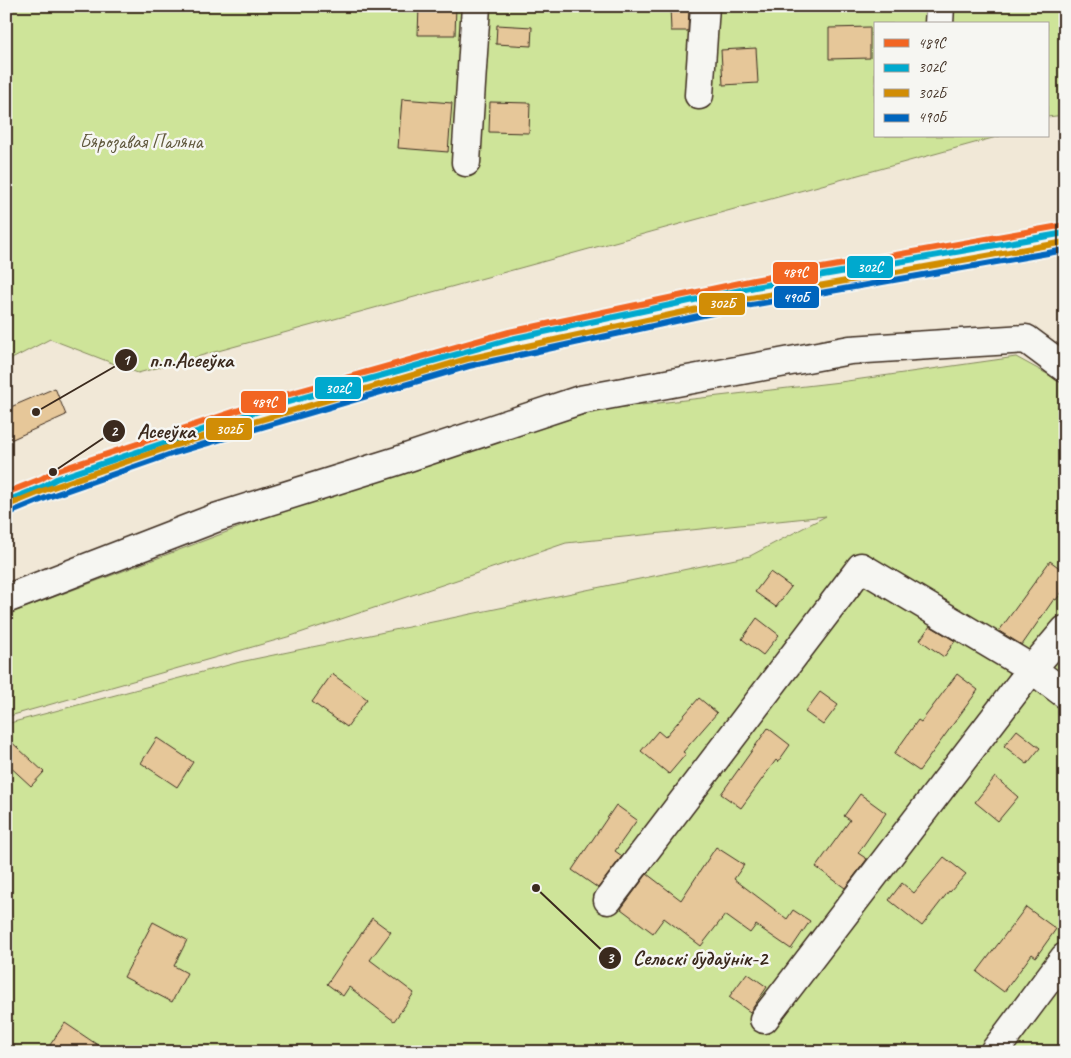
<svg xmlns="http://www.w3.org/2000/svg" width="1071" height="1058" font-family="Caveat,sans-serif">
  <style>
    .green { fill: #cee499; stroke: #84875c }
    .building { fill: #e6c799; stroke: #3b2a1e }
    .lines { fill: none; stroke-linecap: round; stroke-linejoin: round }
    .minor-casing { stroke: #3b2a1e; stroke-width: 31 }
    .minor { stroke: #f6f6f2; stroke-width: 28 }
    .rail-1-casing { stroke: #f6f6f2; stroke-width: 10 }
    .rail-2-casing { stroke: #f6f6f2; stroke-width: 10 }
    .rail-3-casing { stroke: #f6f6f2; stroke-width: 10 }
    .rail-4-casing { stroke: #f6f6f2; stroke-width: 10 }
    .rail-1 { stroke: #f26522; stroke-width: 6 }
    .rail-2 { stroke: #00a9ce; stroke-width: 6 }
    .rail-3 { stroke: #d18d06; stroke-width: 6 }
    .rail-4 { stroke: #0065bd; stroke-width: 6 }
    .labels { text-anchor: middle; stroke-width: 5; stroke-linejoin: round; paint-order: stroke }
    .park-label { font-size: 20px; fill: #60583d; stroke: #f6f6f2 }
    .leader { fill: none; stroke: #3b2a1e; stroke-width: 2 }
    .callout-dot { fill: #3b2a1e; stroke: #f6f6f2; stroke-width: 2 }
    .mark-label { font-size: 15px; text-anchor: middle; font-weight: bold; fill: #fff }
    .callout-label { font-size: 21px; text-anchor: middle; font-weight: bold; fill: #3b2a1e; stroke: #f6f6f2; stroke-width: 5; stroke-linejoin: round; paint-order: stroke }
    .line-badge { stroke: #f6f6f2; stroke-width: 2 }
    .badge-label { font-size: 14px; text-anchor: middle; font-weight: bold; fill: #fff }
  </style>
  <rect width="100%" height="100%" fill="#f1e8d7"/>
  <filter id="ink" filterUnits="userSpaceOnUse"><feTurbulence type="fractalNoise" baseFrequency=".02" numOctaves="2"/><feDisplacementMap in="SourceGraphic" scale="10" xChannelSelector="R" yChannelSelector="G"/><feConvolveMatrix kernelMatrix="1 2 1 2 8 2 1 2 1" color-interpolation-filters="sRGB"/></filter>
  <g filter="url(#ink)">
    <g class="green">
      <polygon points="6,6 1065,6 1065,115 1047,117 1047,24 875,24 875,136 1000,136 138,373 50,339 6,362"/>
      <polygon points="1016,357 1060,381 1065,377 1065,1052 6,1052 6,724 240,662 750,556 826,516 566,543 291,636 6,717 6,615 312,500 598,410 840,382"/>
    </g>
    <g class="building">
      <polygon points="419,6 456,6 455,35 418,35"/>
      <polygon points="670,6 689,6 688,31 671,31"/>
      <polygon points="497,25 532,27 531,46 496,44"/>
      <polygon points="870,27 870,58 829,59 829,28"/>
      <polygon points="756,48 758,83 723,85 721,50"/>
      <polygon points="402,99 452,103 448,152 398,148"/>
      <polygon points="490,102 530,103 529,133 489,132"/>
      <polygon points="55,388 66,415 6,442 6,409"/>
      <polygon points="1050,561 1065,572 1065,588 1056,600 1054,599 1022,645 999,631"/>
      <polygon points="770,572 791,587 776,607 755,592"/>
      <polygon points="757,618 779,635 763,655 742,639"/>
      <polygon points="930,626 955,641 944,657 920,640"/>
      <polygon points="332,674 367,699 347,727 312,702"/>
      <polygon points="957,674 978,690 919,771 894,754 918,720 921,722"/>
      <polygon points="820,692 838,705 823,725 805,712"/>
      <polygon points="699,698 717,713 683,752 686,754 669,774 641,751 658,731 665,737"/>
      <polygon points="768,728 790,745 778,762 776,760 741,808 721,794"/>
      <polygon points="1017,730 1040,748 1027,764 1004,746"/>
      <polygon points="6,737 44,772 31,786 6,763"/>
      <polygon points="157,738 193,762 177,787 141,763"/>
      <polygon points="995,777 1018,797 998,821 975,802"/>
      <polygon points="860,794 886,813 858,853 867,859 845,888 816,867 850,820 844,816"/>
      <polygon points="616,805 637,820 615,851 622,856 598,888 572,870"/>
      <polygon points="716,847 744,865 734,879 787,919 793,910 810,921 791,949 756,925 750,933 725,915 701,946 664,918 653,933 621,909 647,874 681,900"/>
      <polygon points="944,857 966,874 950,892 949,891 922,926 889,900 902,883 914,893"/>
      <polygon points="1026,907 1056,929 1036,957 1032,954 1004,992 977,972"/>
      <polygon points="372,918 391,932 370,960 414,993 394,1021 349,987 343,996 327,984"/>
      <polygon points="153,922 187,940 174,966 187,973 172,1002 124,977"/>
      <polygon points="747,973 767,987 750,1012 729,997"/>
      <polygon points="65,1023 108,1052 60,1052 50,1045"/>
    </g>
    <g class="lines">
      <g class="minor-casing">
        <g id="minor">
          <polyline points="939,24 940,6"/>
          <polyline points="699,95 705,6"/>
          <polyline points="466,162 476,6"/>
          <polyline points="6,599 218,517 397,461 580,400 850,350 1026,339 1065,368"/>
          <polyline points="1065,630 1032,669 1065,694"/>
          <polyline points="608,900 861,567 1032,669 764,1019"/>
          <polyline points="994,1052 1065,957"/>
        </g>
      </g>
      <use href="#minor" class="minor"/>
      <g class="rail-1-casing">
        <polyline id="rail-1" points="6,493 41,479 53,472 275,398 509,332 754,280 1065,225"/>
      </g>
      <g class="rail-2-casing">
        <polyline id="rail-2" points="9,500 44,486 56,479 277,405 511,339 755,287 1065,233"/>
      </g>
      <g class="rail-3-casing">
        <polyline id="rail-3" points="6,506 45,490 172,446 467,359 739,300 1065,242"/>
      </g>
      <g class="rail-4-casing">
        <polyline id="rail-4" points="9,513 48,497 174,453 469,366 740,307 1065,250"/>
      </g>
      <use href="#rail-1" class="rail-1"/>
      <use href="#rail-2" class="rail-2"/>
      <use href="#rail-3" class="rail-3"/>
      <use href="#rail-4" class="rail-4"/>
    </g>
  </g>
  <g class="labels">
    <g class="park-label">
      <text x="141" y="148">Бярозавая Паляна</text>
    </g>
  </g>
  <path class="leader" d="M36 412L126 360M53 472L114 431M536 888L610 958"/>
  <g class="callout-dot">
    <circle cx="36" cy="412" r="5"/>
    <circle cx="53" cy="472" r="5"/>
    <circle cx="536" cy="888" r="5"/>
    <circle cx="126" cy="360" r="12"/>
    <circle cx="114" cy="431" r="12"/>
    <circle cx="610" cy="958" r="12"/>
  </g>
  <g class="mark-label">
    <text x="126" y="365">1</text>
    <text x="114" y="436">2</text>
    <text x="610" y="963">3</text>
  </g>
  <g class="callout-label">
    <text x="191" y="367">п.п.Асееўка</text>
    <text x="166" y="438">Асееўка</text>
    <text x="700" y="965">Сельскі будаўнік-2</text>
  </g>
  <g class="line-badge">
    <rect x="846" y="255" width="48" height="24" rx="5" fill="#00a9ce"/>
    <rect x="772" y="261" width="47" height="24" rx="5" fill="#f26522"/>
    <rect x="773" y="285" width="47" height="24" rx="5" fill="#0065bd"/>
    <rect x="698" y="292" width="48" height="24" rx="5" fill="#d18d06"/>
    <rect x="314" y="376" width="48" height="24" rx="5" fill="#00a9ce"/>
    <rect x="240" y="390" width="47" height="24" rx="5" fill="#f26522"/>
    <rect x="205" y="417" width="48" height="24" rx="5" fill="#d18d06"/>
  </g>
  <g class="badge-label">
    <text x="870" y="272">302С</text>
    <text x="795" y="277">489С</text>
    <text x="796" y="302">490Б</text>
    <text x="722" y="308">302Б</text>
    <text x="338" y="393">302С</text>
    <text x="264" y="407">489С</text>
    <text x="229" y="434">302Б</text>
  </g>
  <rect width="1071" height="1058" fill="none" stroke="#f6f6f2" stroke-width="25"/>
  <rect x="12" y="12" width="1046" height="1033" fill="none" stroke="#3b2a1e" stroke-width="2" filter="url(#ink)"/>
  <rect x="874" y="22" width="175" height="115" fill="#f6f6f2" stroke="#aba49d"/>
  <rect x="884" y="39" width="25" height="8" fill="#f26522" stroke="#aba49d"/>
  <text x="918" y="48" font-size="15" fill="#3b2a1e">489С</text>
  <rect x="884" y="64" width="25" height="8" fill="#00a9ce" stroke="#aba49d"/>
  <text x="918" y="72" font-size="15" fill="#3b2a1e">302С</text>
  <rect x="884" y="89" width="25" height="8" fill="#d18d06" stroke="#aba49d"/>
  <text x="918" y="98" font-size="15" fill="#3b2a1e">302Б</text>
  <rect x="884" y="114" width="25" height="8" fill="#0065bd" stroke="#aba49d"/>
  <text x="918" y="122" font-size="15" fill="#3b2a1e">490Б</text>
</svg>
